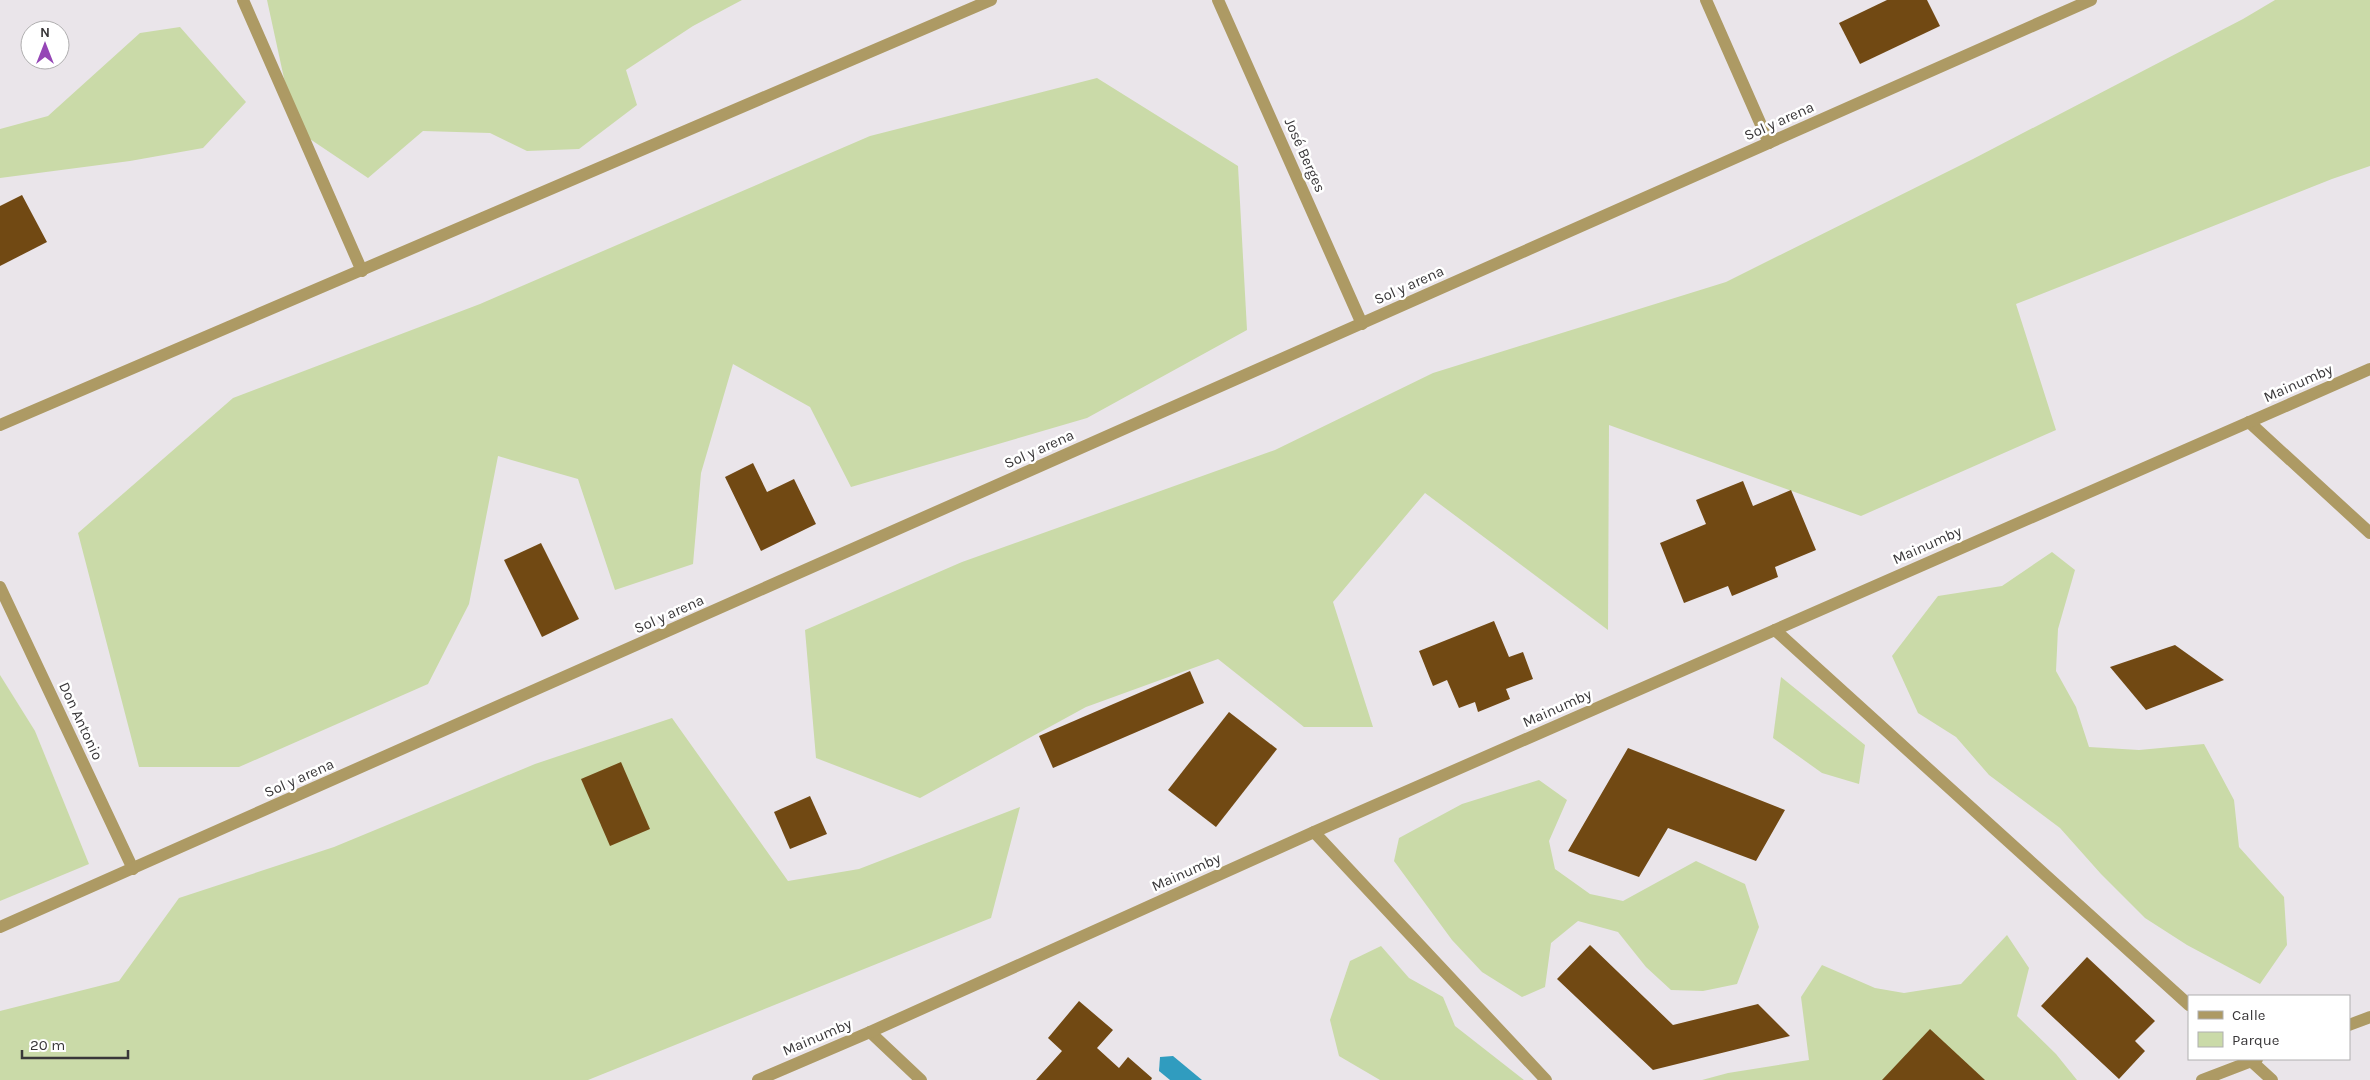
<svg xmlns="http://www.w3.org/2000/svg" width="2370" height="1080" font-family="Karla,sans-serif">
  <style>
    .green { fill: #cadaa8 }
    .water { fill: #309cbf }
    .building { fill: #714913 }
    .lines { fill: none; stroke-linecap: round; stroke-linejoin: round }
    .street { stroke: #ad9a64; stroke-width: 12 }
    .labels { text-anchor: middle; stroke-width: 5; stroke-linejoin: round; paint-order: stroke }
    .street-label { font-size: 15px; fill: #393739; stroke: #fff }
  </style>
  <rect width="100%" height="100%" fill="#eae5ea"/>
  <g class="green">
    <polygon points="267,0 742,0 693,26 626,70 637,105 579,149 527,151 490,133 423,131 368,178 295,129"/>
    <polygon points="2275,0 2370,0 2370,166 2332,179 2016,304 2056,430 1861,516 1609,425 1608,630 1425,493 1333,602 1373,727 1304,727 1218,659 1086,707 920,798 816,758 805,630 962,562 1275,450 1433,373 1726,282 1973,159 2243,19"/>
    <polygon points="180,27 246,102 203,148 130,161 0,178 0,129 48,116 140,33"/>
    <polygon points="1097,78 1238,166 1247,330 1087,418 851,487 810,407 733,364 701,473 693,564 615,590 578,479 498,456 469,604 428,684 239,767 139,767 78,533 233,398 480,304 870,136"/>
    <polygon points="2052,552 2075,570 2058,629 2056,671 2076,707 2089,747 2139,750 2204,744 2234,800 2239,847 2284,897 2287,945 2260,984 2187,945 2145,918 2101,874 2060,828 1989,775 1956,737 1918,713 1892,656 1938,596 2002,586"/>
    <polygon points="0,675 35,731 89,864 0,901"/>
    <polygon points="1781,677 1865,745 1859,784 1822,773 1773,738"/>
    <polygon points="672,718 788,881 859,869 1020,807 991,918 588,1080 0,1080 0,1011 119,981 179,898 334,847 535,764"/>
    <polygon points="1539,780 1567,800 1549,841 1555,869 1590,894 1623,901 1696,861 1745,884 1759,927 1737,984 1703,991 1671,990 1646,967 1618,932 1578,921 1551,943 1545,987 1522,997 1482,972 1452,940 1394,861 1399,838 1462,804"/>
    <polygon points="2007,935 2029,968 2017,1016 2056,1054 2077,1080 1702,1080 1728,1073 1809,1060 1801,997 1822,965 1875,988 1904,993 1961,984"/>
    <polygon points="1381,946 1409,978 1443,997 1455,1026 1524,1080 1380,1080 1339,1056 1330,1020 1350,961"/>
  </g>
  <polygon class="water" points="1173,1056 1202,1080 1170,1080 1159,1071 1160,1057"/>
  <g class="building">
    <polygon points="1887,0 1927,0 1940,26 1860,64 1839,23"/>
    <polygon points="22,195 47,242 0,266 0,206"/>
    <polygon points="753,463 767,492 794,479 816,524 761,551 725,477"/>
    <polygon points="1743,481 1753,506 1791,490 1816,550 1775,567 1778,577 1732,596 1728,586 1684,603 1660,543 1706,524 1696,500"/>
    <polygon points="541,543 579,619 542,637 504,560"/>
    <polygon points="1494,621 1509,657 1523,652 1533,679 1506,689 1510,699 1478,712 1475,702 1459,708 1447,680 1433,686 1419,651"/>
    <polygon points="2175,645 2224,680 2146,710 2110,667"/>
    <polygon points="1190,671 1204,703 1053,768 1039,736"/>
    <polygon points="1229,712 1277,749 1216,827 1168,790"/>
    <polygon points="1628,748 1785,810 1756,861 1668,828 1639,877 1568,851"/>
    <polygon points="621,762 650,829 610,846 581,779"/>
    <polygon points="810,796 827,834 790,849 774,812"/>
    <polygon points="1590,945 1673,1025 1758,1004 1790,1036 1653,1070 1557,979"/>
    <polygon points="2087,957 2155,1021 2135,1041 2145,1051 2119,1079 2041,1006"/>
    <polygon points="1079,1001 1113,1030 1097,1048 1119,1068 1128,1057 1152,1078 1151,1080 1036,1080 1062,1051 1048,1038"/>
    <polygon points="1930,1029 1985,1080 1882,1080"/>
  </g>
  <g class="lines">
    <g class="street">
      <polyline points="243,0 362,271"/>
      <polyline points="1218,0 1362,324"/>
      <polyline points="1706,0 1769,143"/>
      <polyline points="2249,422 2370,533"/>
      <polyline points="0,425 991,0"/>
      <polyline points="0,587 133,869"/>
      <polyline points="1775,630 2189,1005"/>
      <polyline points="1314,832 1546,1080"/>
      <polyline points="0,927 2091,0"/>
      <polyline points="2349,1025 2370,1017"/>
      <polyline points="870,1032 921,1080"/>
      <polyline points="2249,1059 2272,1080"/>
      <polyline points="758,1080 870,1032 1314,832 2370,369"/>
      <polyline points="2202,1080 2257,1059"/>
    </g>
  </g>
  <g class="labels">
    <g class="street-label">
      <text transform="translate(1779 121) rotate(-24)" y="5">Sol y arena</text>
      <text transform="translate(1305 155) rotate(66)" y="5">José Berges</text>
      <text transform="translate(1409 285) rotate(-24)" y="5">Sol y arena</text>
      <text transform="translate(2298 383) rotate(-24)" y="5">Mainumby</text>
      <text transform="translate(1039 449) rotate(-24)" y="5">Sol y arena</text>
      <text transform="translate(1927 545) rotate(-24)" y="5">Mainumby</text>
      <text transform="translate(669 614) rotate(-24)" y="5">Sol y arena</text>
      <text transform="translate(1557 708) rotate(-24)" y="5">Mainumby</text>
      <text transform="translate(81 721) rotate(65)" y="5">Don Antonio</text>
      <text transform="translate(299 778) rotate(-24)" y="5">Sol y arena</text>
      <text transform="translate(1186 872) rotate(-24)" y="5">Mainumby</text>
      <text transform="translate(817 1037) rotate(-23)" y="5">Mainumby</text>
    </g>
  </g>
  <rect x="2188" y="995" width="162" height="65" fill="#ffffff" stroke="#b0afb0"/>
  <rect x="2198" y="1011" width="25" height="8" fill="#ad9a64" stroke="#b0afb0"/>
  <text x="2232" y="1020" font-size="15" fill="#393739">Calle</text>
  <rect x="2198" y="1032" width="25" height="15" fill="#cadaa8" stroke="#b0afb0"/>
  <text x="2232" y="1045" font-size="15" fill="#393739">Parque</text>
  <g transform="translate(45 45)"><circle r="24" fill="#ffffff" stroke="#b0afb0"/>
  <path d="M0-4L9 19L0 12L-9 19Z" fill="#9546b6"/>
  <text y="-8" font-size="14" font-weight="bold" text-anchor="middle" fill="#393739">N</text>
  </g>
  <path d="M22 1050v8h106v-8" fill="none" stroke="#393739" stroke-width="2.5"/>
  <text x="30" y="1050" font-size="15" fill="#393739" stroke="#ffffff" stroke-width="4" paint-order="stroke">20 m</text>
</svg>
